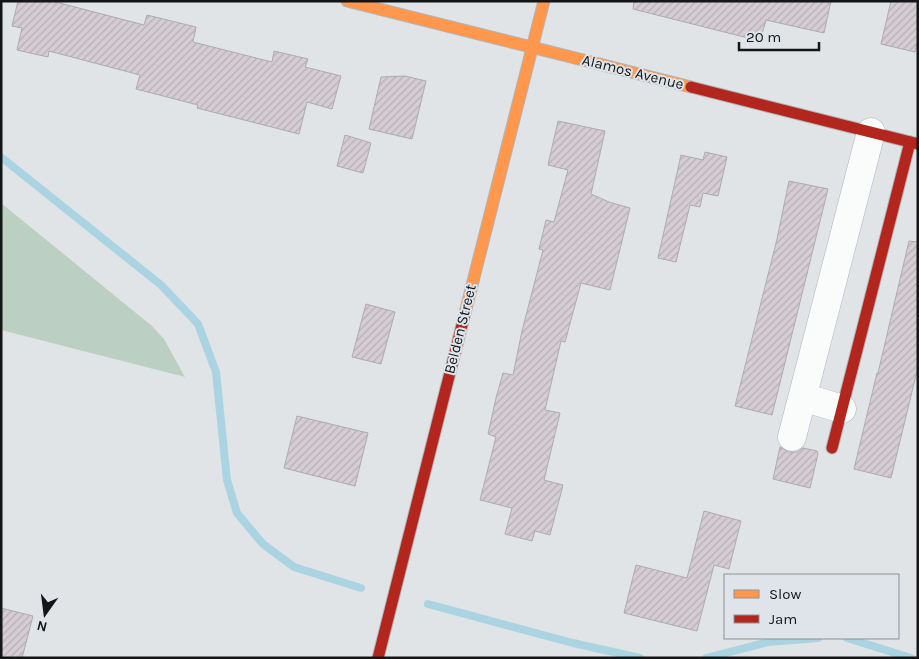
<svg xmlns="http://www.w3.org/2000/svg" width="919" height="659" font-family="Karla,sans-serif">
  <style>
    .green { fill: #bbd0c2 }
    .lines { fill: none; stroke-linecap: round; stroke-linejoin: round }
    .stream { stroke: #aad4e2; stroke-width: 8 }
    .building { fill: url(#building-hatch); stroke: #acabae }
    .street-casing { stroke: #b2b4b7; stroke-width: 29 }
    .slow-casing { stroke: #b2b4b7; stroke-width: 13 }
    .jam-casing { stroke: #b2b4b7; stroke-width: 13 }
    .street { stroke: #fafbfb; stroke-width: 28 }
    .slow { stroke: #ff974d; stroke-width: 11 }
    .jam { stroke: #b3261e; stroke-width: 11 }
    .labels { text-anchor: middle; stroke-width: 4; stroke-linejoin: round; paint-order: stroke }
    .street-label { font-size: 15px; fill: #131517; stroke: #dee4ea }
  </style>
  <defs>
    <pattern id="building-hatch" width="6" height="6" patternUnits="userSpaceOnUse" patternTransform="scale(1.25)"><rect width="6" height="6" fill="#d5cdd3"/><path d="M-1 1l2-2M0 6l6-6M5 7l2-2" fill="none" stroke="#b6afb4"/></pattern>
  </defs>
  <rect width="100%" height="100%" fill="#e1e4e7"/>
  <polygon class="green" points="1,203 152,326 164,339 185,377 1,330"/>
  <g class="lines">
    <g class="stream">
      <polyline points="1,157 161,285 198,324 216,372 227,480 237,513 263,544 294,567 361,588"/>
      <polyline points="428,604 573,643 640,658"/>
      <polyline points="847,638 911,658"/>
      <polyline points="706,658 768,642 818,638"/>
    </g>
  </g>
  <g class="building">
    <polygon points="18,1 52,1 144,25 147,15 196,27 193,42 272,62 274,51 308,59 305,67 341,76 332,109 307,102 299,134 197,108 198,105 136,89 140,75 49,51 48,57 17,50 22,28 12,26"/>
    <polygon points="634,1 831,1 824,33 766,20 760,41 633,9"/>
    <polygon points="891,1 918,1 918,40 915,52 881,44"/>
    <polygon points="405,76 426,81 412,139 369,129 381,77"/>
    <polygon points="558,121 605,131 591,194 609,202 630,208 610,290 581,283 565,342 561,341 545,410 560,413 544,480 563,485 550,535 535,531 532,541 505,534 512,508 480,500 496,437 488,434 496,398 503,373 513,375 522,331 543,250 539,249 546,220 554,222 568,170 548,165"/>
    <polygon points="345,135 371,143 363,173 337,166"/>
    <polygon points="705,152 727,157 718,196 703,193 700,207 690,205 676,262 658,258 681,155 703,160"/>
    <polygon points="789,181 828,189 772,415 735,406 777,239"/>
    <polygon points="909,241 918,242 918,367 891,478 854,469 877,373 878,373"/>
    <polygon points="366,304 395,312 381,364 352,357"/>
    <polygon points="297,416 368,433 355,486 284,468"/>
    <polygon points="780,447 789,452 797,452 803,448 817,451 818,454 810,488 773,479"/>
    <polygon points="704,511 741,521 729,569 714,565 697,631 624,613 636,565 687,578"/>
    <polygon points="1,608 33,616 22,658 1,658"/>
  </g>
  <g class="lines">
    <g class="street-casing">
      <g id="street">
        <polyline points="803,397 842,409"/>
        <polyline points="792,437 871,132"/>
      </g>
    </g>
    <g class="slow-casing">
      <g id="slow">
        <polyline points="347,1 691,87"/>
        <polyline points="465,313 544,1"/>
      </g>
    </g>
    <g class="jam-casing">
      <g id="jam">
        <polyline points="691,87 918,144"/>
        <polyline points="832,448 910,142"/>
        <polyline points="378,658 465,313"/>
      </g>
    </g>
    <use href="#street" class="street"/>
    <use href="#slow" class="slow"/>
    <use href="#jam" class="jam"/>
  </g>
  <g class="labels">
    <g class="street-label">
      <text transform="translate(633 72) rotate(14)" y="5">Alamos Avenue</text>
      <text transform="translate(460 329) rotate(-76)" y="5">Belden Street</text>
    </g>
  </g>
  <rect width="919" height="659" fill="none" stroke="#131517" stroke-width="5"/>
  <rect x="724" y="574" width="175" height="65" fill="#dee4ea" stroke="#8d9196"/>
  <rect x="734" y="590" width="25" height="8" fill="#ff974d" stroke="#8d9196"/>
  <text x="769" y="599" font-size="15" fill="#131517">Slow</text>
  <rect x="734" y="615" width="25" height="8" fill="#b3261e" stroke="#8d9196"/>
  <text x="769" y="624" font-size="15" fill="#131517">Jam</text>
  <g transform="translate(45 614) rotate(194)" stroke="#dee4ea" stroke-width="4" paint-order="stroke">
  <path d="M0-4L9 19L0 12L-9 19Z" fill="#131517"/>
  <text y="-8" font-size="14" font-weight="bold" text-anchor="middle" fill="#131517">N</text>
  </g>
  <path d="M739 42v8h80v-8" fill="none" stroke="#131517" stroke-width="2.5"/>
  <text x="746" y="42" font-size="15" fill="#131517" stroke="#dee4ea" stroke-width="4" paint-order="stroke">20 m</text>
</svg>
